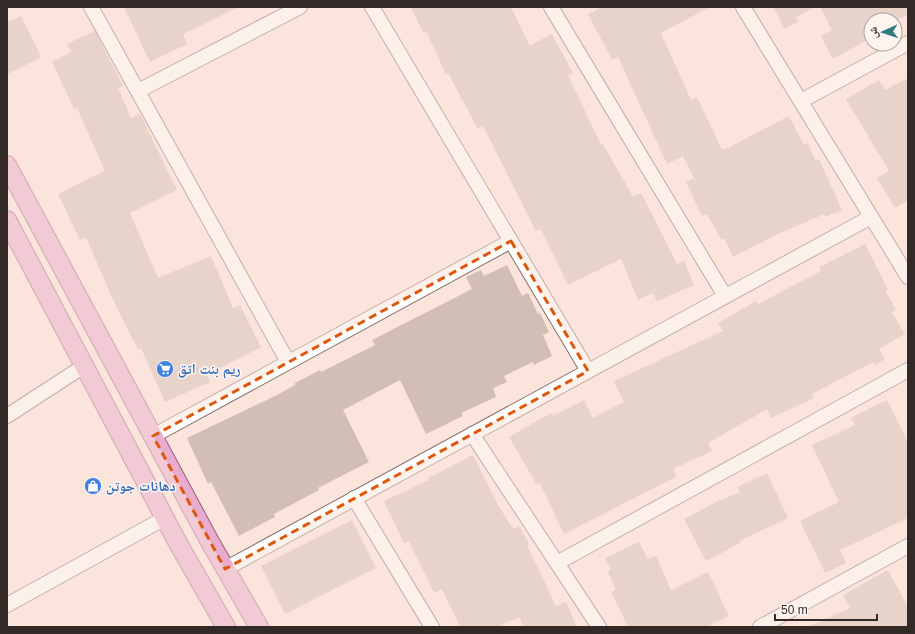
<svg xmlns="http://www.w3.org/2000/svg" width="915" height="634" font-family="Arial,'Noto Naskh Arabic',sans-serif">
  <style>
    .building { fill: #d3beb6 }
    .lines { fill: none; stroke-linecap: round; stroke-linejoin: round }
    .minor-casing { stroke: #837068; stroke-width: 16 }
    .major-casing { stroke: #9e5b7f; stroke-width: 20 }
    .minor { stroke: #fff; stroke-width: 14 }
    .major { stroke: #e8acce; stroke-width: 18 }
    .marked { fill: none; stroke: #df570d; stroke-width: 3; stroke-dasharray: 8 5; stroke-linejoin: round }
    .labels { text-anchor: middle; stroke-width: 3; stroke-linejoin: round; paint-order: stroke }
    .shop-label { font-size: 14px; font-weight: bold; fill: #366cbe; stroke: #fdf4f0; text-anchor: start }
  </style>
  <rect width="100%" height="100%" fill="#fae4db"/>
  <g class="building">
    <polygon points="124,7 239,7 183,34 187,44 150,62"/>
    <polygon points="411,7 511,7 530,46 552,34 573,73 568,75 601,145 603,144 633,197 641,193 677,264 684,261 694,285 657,301 653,293 638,300 621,259 568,285 541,229 536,231 483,126 478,129 448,73 446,74 426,31 423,33"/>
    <polygon points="602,7 710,7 661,33 691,100 697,97 722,150 726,148 726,149 789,116 804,145 807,143 816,161 819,159 842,210 825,217 824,214 780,233 733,257 724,238 721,240 707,214 702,216 686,182 694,178 683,156 667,164 618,57 612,60 588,14"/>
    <polygon points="774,7 815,7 796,17 798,22 784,29"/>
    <polygon points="820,7 908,7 908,14 897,20 871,20 871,38 833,59 821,36 832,30"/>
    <polygon points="21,16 41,57 7,74 7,22"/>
    <polygon points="95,31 123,86 118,88 131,118 140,114 177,190 130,213 158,278 211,256 233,308 240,305 261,347 207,375 210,382 165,402 141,348 138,350 110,293 86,237 80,240 58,194 105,171 77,108 74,109 52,62 71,52 67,44"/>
    <polygon points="908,78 908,200 895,208 877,178 889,171 846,99 879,80 885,90"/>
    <polygon points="865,244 888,289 885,290 896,310 892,312 905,334 879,349 885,359 875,365 873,362 812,394 814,398 771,418 767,409 708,443 712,451 673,469 676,477 564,534 540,483 537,485 509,437 551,413 553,416 584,400 593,418 624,402 614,381 723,331 718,323 756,301 758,304 821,271 819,267"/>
    <polygon points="507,265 522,296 528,293 538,314 540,313 549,332 543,335 552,356 534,365 533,362 504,376 507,382 493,388 496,397 461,413 463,416 426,434 400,380 343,410 369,462 318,488 319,490 274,514 275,517 239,536 211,482 208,484 187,438 277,395 295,385 295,383 320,370 321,372 375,345 372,340 472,289 466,277 481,270 484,276"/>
    <polygon points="887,400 908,443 908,518 840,550 846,563 825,573 800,521 839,502 812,445 855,425 851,418"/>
    <polygon points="473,455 498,505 513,529 519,526 529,544 527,545 556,606 566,602 577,627 524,627 519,617 497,627 460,627 442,589 434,593 409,541 404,543 384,501 429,480 428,478"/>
    <polygon points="767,473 788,518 739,541 740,543 706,561 684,519 718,501 740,492 737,487"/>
    <polygon points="352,520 376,568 285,614 261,566"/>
    <polygon points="639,542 648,559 656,556 671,590 708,572 729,616 706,627 628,627 611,592 616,590 608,572 611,570 605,558"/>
    <polygon points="888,570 908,607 908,627 808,627 850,608 843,595"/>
  </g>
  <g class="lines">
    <g class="minor-casing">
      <g id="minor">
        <polyline points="91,7 288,362"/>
        <polyline points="372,7 588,371"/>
        <polyline points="551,7 725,296"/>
        <polyline points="743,7 908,277"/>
        <polyline points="138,91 300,7"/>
        <polyline points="801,101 908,43"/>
        <polyline points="7,416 84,366"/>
        <polyline points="472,434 599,627"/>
        <polyline points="153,436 511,241"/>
        <polyline points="354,498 432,627"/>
        <polyline points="557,563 908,370"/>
        <polyline points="225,569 871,217"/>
        <polyline points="7,605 165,518"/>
        <polyline points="760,627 908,546"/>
      </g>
    </g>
    <g class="major-casing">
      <g id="major">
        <polyline points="7,165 210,542 259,627"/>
        <polyline points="7,220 179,545 226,627"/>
      </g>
    </g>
    <use href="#minor" class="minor"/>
    <use href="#major" class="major"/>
  </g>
  <path d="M0 0H915V634H0ZM511 241 588 371 225 569 153 436Z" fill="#fae4db" fill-opacity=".55" fill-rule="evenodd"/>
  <path class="marked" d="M511 241 588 371 225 569 153 436Z"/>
  <defs>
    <g id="supermarket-disc" transform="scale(0.9)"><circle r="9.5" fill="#3f7fe0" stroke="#fdf4f0"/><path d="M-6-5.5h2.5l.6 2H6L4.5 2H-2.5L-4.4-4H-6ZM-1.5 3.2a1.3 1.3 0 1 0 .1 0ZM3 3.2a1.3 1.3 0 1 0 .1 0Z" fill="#fff"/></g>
    <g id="shop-disc" transform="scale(0.9)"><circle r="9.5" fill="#3f7fe0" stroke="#fdf4f0"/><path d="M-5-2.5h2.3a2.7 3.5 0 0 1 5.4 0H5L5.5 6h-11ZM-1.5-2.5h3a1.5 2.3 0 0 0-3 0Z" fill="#fff"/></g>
  </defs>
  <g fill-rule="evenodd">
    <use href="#supermarket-disc" x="165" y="369"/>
    <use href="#shop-disc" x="93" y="486"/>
  </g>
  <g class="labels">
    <g class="shop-label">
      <text x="178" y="374">ريم بنت اتق</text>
      <text x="106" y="491">دهانات جوتن</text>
    </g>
  </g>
  <rect width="915" height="634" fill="none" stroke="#332a27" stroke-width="16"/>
  <g transform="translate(883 32) rotate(267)"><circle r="19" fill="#fdf4f0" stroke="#aca3a0"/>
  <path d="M0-3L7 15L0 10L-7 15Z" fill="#317a80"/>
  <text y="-6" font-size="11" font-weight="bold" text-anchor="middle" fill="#332a27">ش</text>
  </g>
  <path d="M775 614v6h102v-6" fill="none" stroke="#332a27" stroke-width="2"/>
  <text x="781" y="614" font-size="12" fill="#332a27" stroke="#fdf4f0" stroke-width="3" paint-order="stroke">50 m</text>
</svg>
